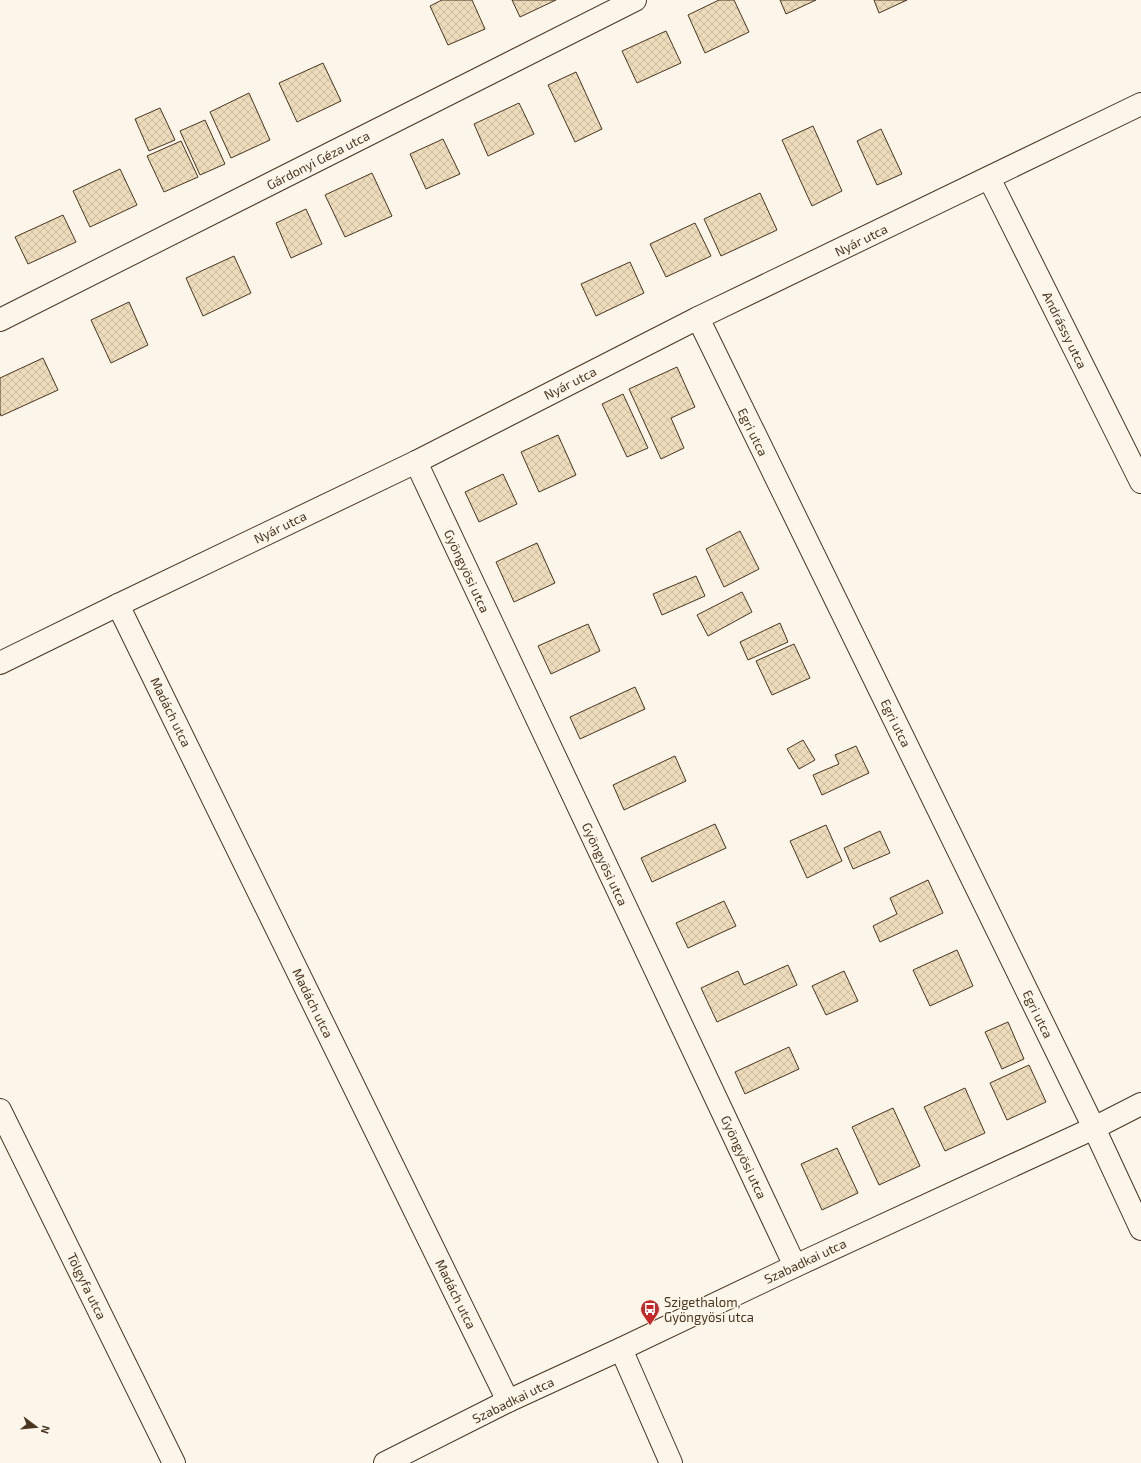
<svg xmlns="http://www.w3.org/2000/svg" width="1141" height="1463" font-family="'Exo 2',sans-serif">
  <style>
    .building { fill: url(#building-cross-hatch); stroke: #4a3520 }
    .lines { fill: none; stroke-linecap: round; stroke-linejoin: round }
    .minor-casing { stroke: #4a3520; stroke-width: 24 }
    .minor { stroke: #fbf6e9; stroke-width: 22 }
    .labels { text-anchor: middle; stroke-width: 3; stroke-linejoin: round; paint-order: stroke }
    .street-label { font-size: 13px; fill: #4a3520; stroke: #fbf6e9 }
    .poi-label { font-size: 13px; fill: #4a3520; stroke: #fbf6e9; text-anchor: start }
  </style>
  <defs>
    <pattern id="building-cross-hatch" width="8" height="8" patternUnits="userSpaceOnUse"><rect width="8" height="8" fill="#ecdcbc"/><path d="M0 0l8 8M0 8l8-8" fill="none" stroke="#ccbda1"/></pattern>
  </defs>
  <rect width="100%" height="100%" fill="#fbf6e9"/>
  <g class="building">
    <polygon points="442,0 472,0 485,29 448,45 430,6"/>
    <polygon points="512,0 556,0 520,17"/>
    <polygon points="719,0 734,0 749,32 705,53 688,15"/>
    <polygon points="780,0 816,0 786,14"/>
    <polygon points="874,0 907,0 879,13"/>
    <polygon points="666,31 681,63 637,83 622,51"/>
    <polygon points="323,63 341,101 297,122 279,83"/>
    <polygon points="576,72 602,129 575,142 548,85"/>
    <polygon points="249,93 270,140 231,158 210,112"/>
    <polygon points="519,103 534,134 488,156 474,124"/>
    <polygon points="160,108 175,140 149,151 135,119"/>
    <polygon points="205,120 225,164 200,175 180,131"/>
    <polygon points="813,126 842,191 812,206 782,140"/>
    <polygon points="881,129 902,174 877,185 857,141"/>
    <polygon points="443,139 460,174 426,189 410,154"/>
    <polygon points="181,141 198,177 164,192 147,156"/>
    <polygon points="120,169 137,205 90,227 73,191"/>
    <polygon points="372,173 392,216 345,237 325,195"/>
    <polygon points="760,193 777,230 721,256 704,219"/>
    <polygon points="306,209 322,244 291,258 276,223"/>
    <polygon points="63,215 76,242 28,264 15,237"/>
    <polygon points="695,223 711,256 666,277 650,244"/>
    <polygon points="234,256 251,293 203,316 186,278"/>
    <polygon points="630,262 644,293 596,316 581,284"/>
    <polygon points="129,302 148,345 111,363 91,320"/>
    <polygon points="43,358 58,390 1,416 0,413 0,378"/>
    <polygon points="677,367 695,407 671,418 684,448 661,459 629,389"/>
    <polygon points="623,394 648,448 627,457 602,404"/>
    <polygon points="558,435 576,475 539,492 521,452"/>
    <polygon points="503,474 517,504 479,522 465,492"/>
    <polygon points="740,531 759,569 724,587 706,549"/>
    <polygon points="537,543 555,583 514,602 496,562"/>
    <polygon points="696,576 705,596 662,615 653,594"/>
    <polygon points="742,592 752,612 708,636 697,615"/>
    <polygon points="780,623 788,642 748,660 740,642"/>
    <polygon points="588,624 600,651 551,674 538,646"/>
    <polygon points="794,644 810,678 772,695 756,661"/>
    <polygon points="635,687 645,709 580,739 570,717"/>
    <polygon points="803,740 815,760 799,769 787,749"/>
    <polygon points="856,746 869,773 822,795 813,775 839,764 835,755"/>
    <polygon points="675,756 686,781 624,810 613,785"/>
    <polygon points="715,824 726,848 652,882 641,858"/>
    <polygon points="826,825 842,861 807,878 790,841"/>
    <polygon points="880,831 890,853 853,869 844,848"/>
    <polygon points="928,880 943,913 880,942 873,926 897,914 890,898"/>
    <polygon points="724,901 736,926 688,948 676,923"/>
    <polygon points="957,950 973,986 930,1006 913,970"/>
    <polygon points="788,965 797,985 717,1022 701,988 738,971 744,985"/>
    <polygon points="844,971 858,1001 826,1015 812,986"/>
    <polygon points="1008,1022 1024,1059 1002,1069 985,1032"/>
    <polygon points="789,1047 799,1069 745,1094 735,1072"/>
    <polygon points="1029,1065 1046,1102 1007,1120 990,1083"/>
    <polygon points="965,1088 985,1133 945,1151 924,1107"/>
    <polygon points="893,1108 920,1166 879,1185 852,1127"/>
    <polygon points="837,1148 858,1193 822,1210 801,1164"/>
  </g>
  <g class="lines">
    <g class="minor-casing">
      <g id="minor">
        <polyline points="989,178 1141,482"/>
        <polyline points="698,318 1094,1128 1141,1229"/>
        <polyline points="0,320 635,0"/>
        <polyline points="416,462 795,1266"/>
        <polyline points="118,605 508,1401"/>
        <polyline points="0,663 118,605 416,462 698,318 1141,104"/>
        <polyline points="0,1110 174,1463"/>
        <polyline points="621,1349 671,1463"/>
        <polyline points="385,1463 508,1401 621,1349 795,1266 1094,1128 1141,1104"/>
      </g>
    </g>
    <use href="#minor" class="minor"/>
  </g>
  <defs>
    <g id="bus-pin" transform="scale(1)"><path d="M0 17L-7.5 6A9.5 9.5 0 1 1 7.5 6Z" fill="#c62828" stroke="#fbf6e9"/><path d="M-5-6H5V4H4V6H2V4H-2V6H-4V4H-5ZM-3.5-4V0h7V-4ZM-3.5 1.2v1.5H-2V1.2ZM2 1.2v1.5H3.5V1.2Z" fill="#fff"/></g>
  </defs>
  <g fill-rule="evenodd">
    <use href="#bus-pin" x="650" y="1309"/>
  </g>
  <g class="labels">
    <g class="street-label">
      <text transform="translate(318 160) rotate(-27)" y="5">Gárdonyi Géza utca</text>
      <text transform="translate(861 240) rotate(-26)" y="5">Nyár utca</text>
      <text transform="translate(1065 330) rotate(64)" y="5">Andrássy utca</text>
      <text transform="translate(570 383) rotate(-27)" y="5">Nyár utca</text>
      <text transform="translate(753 432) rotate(64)" y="5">Egri utca</text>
      <text transform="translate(280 527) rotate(-26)" y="5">Nyár utca</text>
      <text transform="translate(467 571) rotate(65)" y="5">Gyöngyösi utca</text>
      <text transform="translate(171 712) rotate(64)" y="5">Madách utca</text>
      <text transform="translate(896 723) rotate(64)" y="5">Egri utca</text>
      <text transform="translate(605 864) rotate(65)" y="5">Gyöngyösi utca</text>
      <text transform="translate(313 1003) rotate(64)" y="5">Madách utca</text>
      <text transform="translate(1038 1014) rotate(64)" y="5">Egri utca</text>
      <text transform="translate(744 1157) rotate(65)" y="5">Gyöngyösi utca</text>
      <text transform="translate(805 1261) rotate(-25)" y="5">Szabadkai utca</text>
      <text transform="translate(87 1286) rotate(64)" y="5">Tölgyfa utca</text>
      <text transform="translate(456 1294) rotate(64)" y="5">Madách utca</text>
      <text transform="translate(513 1400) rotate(-26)" y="5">Szabadkai utca</text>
    </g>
    <g class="poi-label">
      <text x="664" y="1307">Szigethalom,<tspan x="664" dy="15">Gyöngyösi utca</tspan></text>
    </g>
  </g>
  <g transform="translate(36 1427) rotate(106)" stroke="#fbf6e9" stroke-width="3" paint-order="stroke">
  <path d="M0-3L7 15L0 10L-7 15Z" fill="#4a3520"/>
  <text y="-6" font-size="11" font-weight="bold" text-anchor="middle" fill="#4a3520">N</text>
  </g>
</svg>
